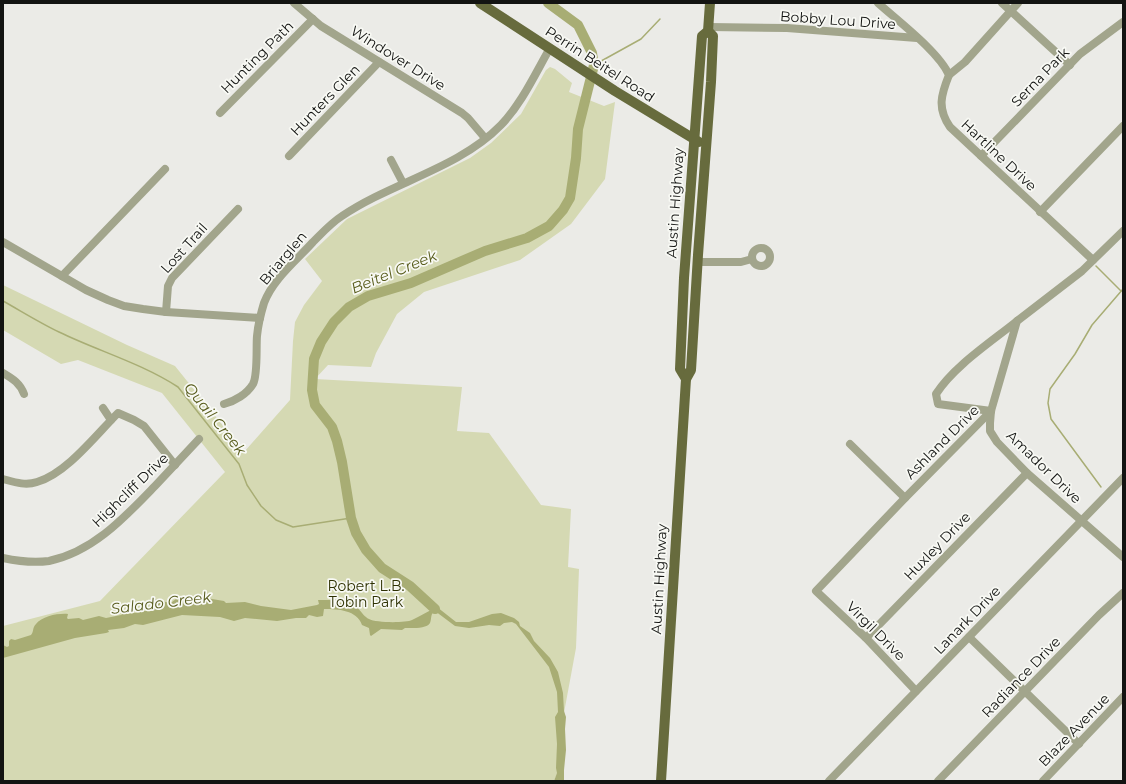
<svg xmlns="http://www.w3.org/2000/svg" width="1126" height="784" font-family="Montserrat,sans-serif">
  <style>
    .green { fill: #d5d9b3 }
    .water { fill: #a8ad74 }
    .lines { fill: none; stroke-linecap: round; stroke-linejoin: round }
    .stream { stroke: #a8ad74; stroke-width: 1.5 }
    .river { stroke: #a8ad74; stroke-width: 10 }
    .minor { stroke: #a2a58c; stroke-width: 8 }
    .major { stroke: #676b3d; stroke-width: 10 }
    .labels { text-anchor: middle; stroke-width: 3.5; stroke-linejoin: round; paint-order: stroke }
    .street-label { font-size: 14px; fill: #131412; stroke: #f8f9f4 }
    .park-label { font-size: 14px; fill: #2e3102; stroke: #f8f9f4 }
    .water-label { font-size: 15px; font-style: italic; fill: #585c1c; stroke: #f8f9f4 }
  </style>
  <rect width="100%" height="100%" fill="#ebebe7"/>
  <polygon class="green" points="550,67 555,69 572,83 569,92 604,106 615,102 605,179 571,224 520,260 424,292 397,314 376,353 371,367 328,365 315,379 462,387 457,431 489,433 541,505 571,509 568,567 579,569 576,648 561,729 557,774 554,781 3,781 3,626 100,601 225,472 162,393 78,360 61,364 3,330 3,285 127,345 175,366 244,452 290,400 293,341 295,322 304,305 322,281 305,259 347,219 470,158 491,143 521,114 546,70"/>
  <path class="water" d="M206 598 224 601 226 603 245 602 261 606 291 610 317 605 319 604 318 600H330L339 604C356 596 359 614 369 619 376 623 406 623 412 620 421 616 428 611 437 607L456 622H469L492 614 501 613 514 618 519 622 520 626 530 633 534 641 550 658 558 672 563 693 564 711 566 717 565 729 566 750 564 770V781H554L557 773 556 768 557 744 555 717 558 712 557 692 549 667 516 624 512 622 504 623 500 626 489 625 469 628 455 626 435 611C430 614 432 618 430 623 427 629 411 628 405 628L402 630 381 629 371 636 370 635 369 628 362 625C357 610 338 609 324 609L323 616 317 617 309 615 306 618H296L277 621 245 618 234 621 220 617 182 615 143 625 135 624 124 628 108 630 109 632 106 633 75 638 3 658V645L7 647 9 646V641L11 639 15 640 31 635C34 632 32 628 36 624 42 616 59 613 68 614L67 618 68 619 79 618 83 620 99 616 106 618 121 615 127 611 135 613 153 609 157 603 148 602 157 599 166 602H172L176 599 184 600 188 603 194 602 197 605Z"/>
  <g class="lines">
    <g class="stream">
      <polyline points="594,65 641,39 660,19"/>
      <polyline points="1096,266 1121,291"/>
      <path d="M3 301C21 311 40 323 59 332 98 351 141 363 178 387L239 464 247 485 261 506 276 520 293 527 351 518"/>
      <polyline points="1101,487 1051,419 1048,403 1050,389 1075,354 1092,325 1123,289"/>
    </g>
    <polyline class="river" points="435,609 410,586 382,568 366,550 356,533 351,518 342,462 337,441 332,427 315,405 312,390 314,359 321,342 334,322 349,307 368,296 411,283 485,251 527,238 549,226 563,210 570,198 576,158 578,129 594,65 592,53 578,25 548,3"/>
    <g class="minor">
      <polyline points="294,3 321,26 462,113 468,118 485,138"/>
      <path d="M878 3C898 21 939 52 949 75 941 95 937 108 950 127L1093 260"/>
      <polyline points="1002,3 1070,65"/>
      <polyline points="709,27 787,28 917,38"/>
      <polyline points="949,75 965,62 1018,3"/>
      <polyline points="220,113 313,19"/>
      <polyline points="289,156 379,62"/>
      <polyline points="981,156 1080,54 1123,22"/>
      <polyline points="391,160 403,183"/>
      <polyline points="1040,212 1123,126"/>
      <polyline points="1123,231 1082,271 1017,321 991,411 990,423 990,431 997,442 1027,473 1123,557"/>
      <polyline points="3,242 86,290 108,300 124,306 143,309 166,312 260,318"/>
      <circle cx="761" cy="257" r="9"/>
      <polyline points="697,262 741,262 752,259"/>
      <polyline points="62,276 165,169"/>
      <polyline points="166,312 168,286 172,278 238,209"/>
      <path d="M3 373C13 379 20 383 24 394"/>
      <path d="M224 404C235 401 247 394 253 384 258 375 256 347 257 336 258 325 261 313 264 303 273 279 296 261 313 242 322 233 331 223 342 216 392 182 458 169 501 125 522 103 535 74 550 48"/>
      <polyline points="103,408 111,420"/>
      <path d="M991 411 938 404 936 394C954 366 991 342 1017 321"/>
      <polyline points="850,444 905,498"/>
      <path d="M3 479C14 482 25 486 37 482 66 474 96 435 118 413L134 420 144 426 175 465"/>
      <path d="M3 558C17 561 34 563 49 561 93 552 125 517 155 486 169 471 184 455 199 439"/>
      <polyline points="969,637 1079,744"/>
      <polyline points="866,638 1027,473"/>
      <polyline points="916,691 866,638 816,591 905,498 991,411"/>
      <polyline points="829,781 1123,478"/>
      <polyline points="938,781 1099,615 1123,593"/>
      <polyline points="1043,781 1123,697"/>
    </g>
    <g class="major">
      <polyline points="480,3 615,91 699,142"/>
      <polyline points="686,379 680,369 684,278 702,36 708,31 710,3"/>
      <polyline points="661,781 686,379 691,370 698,255 711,82 713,36 708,31"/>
    </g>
  </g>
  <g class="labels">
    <g class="street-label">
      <text transform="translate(838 20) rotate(4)" y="5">Bobby Lou Drive</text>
      <text transform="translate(257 57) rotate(-45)" y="5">Hunting Path</text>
      <text transform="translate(398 58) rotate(32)" y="5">Windover Drive</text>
      <text transform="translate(600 64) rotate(33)" y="5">Perrin Beitel Road</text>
      <text transform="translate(1040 77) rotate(-46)" y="5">Serna Park</text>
      <text transform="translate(325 100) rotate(-46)" y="5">Hunters Glen</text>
      <text transform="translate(999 155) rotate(43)" y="5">Hartline Drive</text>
      <text transform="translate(675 203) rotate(-86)" y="5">Austin Highway</text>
      <text transform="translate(184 248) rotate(-48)" y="5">Lost Trail</text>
      <text transform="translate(283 258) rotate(-50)" y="5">Briarglen</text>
      <text transform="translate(942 442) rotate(-45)" y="5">Ashland Drive</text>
      <text transform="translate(1044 467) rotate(44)" y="5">Amador Drive</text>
      <text transform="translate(130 490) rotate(-44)" y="5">Highcliff Drive</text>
      <text transform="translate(937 546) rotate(-46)" y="5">Huxley Drive</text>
      <text transform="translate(659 579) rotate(-87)" y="5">Austin Highway</text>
      <text transform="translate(967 620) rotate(-46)" y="5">Lanark Drive</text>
      <text transform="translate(876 631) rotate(45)" y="5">Virgil Drive</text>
      <text transform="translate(1021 677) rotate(-46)" y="5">Radiance Drive</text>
      <text transform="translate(1074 730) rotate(-46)" y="5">Blaze Avenue</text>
    </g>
    <g class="park-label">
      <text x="366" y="591">Robert L.B.<tspan x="366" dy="16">Tobin Park</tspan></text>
    </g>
    <g class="water-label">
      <text transform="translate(394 272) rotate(-22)" y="5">Beitel Creek</text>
      <text transform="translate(215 419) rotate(51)" y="5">Quail Creek</text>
      <text transform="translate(161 603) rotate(-7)" y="5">Salado Creek</text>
    </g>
  </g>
  <rect width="1126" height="784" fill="none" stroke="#131412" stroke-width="8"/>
</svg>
